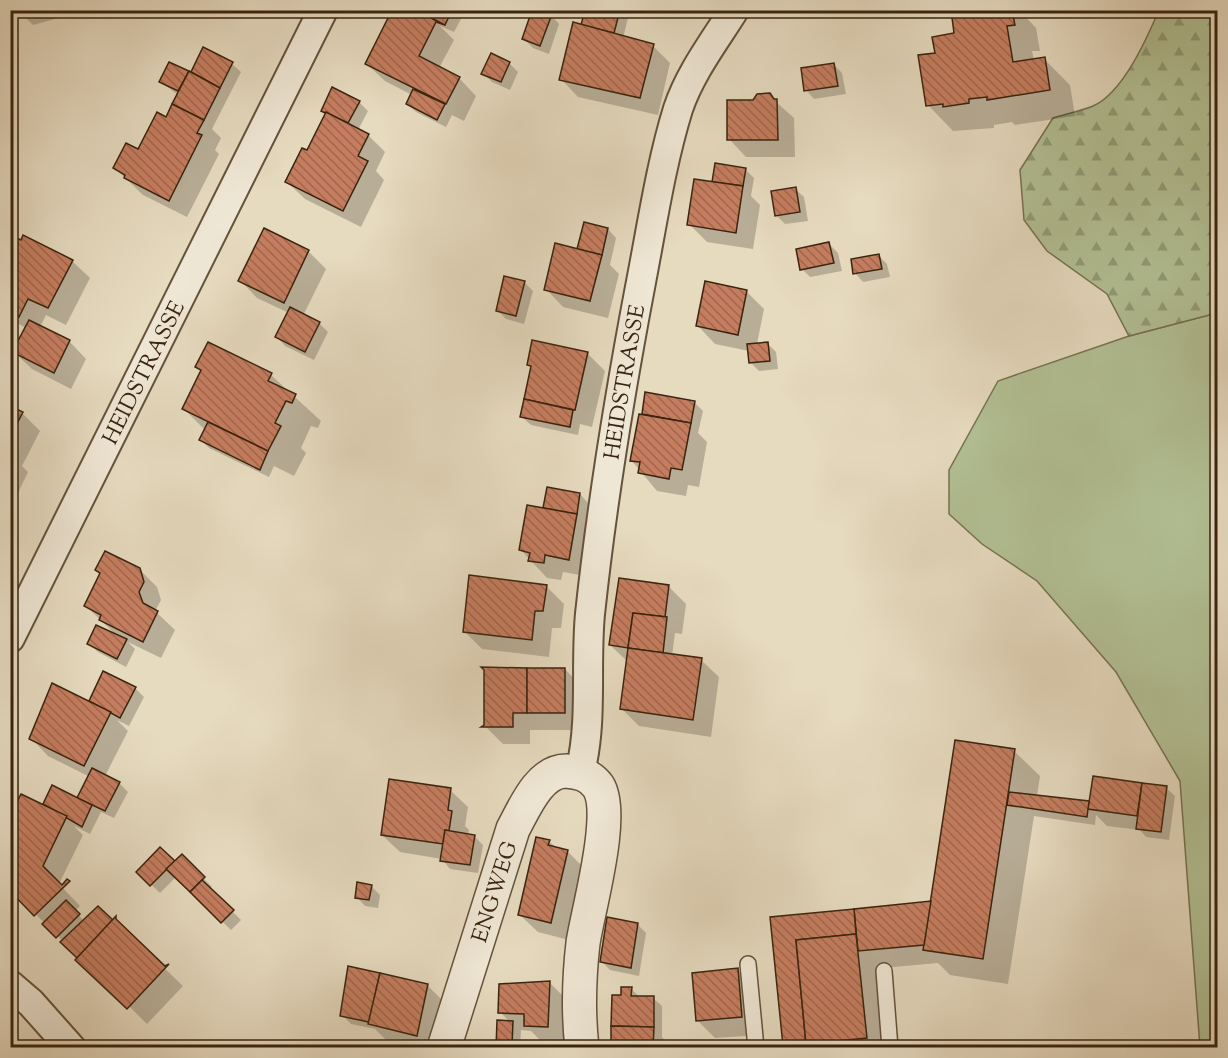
<svg xmlns="http://www.w3.org/2000/svg" width="1228" height="1058" font-family="'Sorts Mill Goudy',serif">
  <style>
    .green { fill: #b2c094; stroke: #767252; stroke-width: 1.5 }
    .forest { fill: url(#forest-firs); stroke: #767252; stroke-width: 1.5 }
    .shadow { fill: #0003 }
    .building { fill: url(#building-back-hatch); stroke: #39240f; stroke-width: 1.5 }
    .lines { fill: none; stroke-linecap: round; stroke-linejoin: round }
    .service-casing { stroke: #64523b; stroke-width: 18 }
    .minor-casing { stroke: #64523b; stroke-width: 32 }
    .tertiary-casing { stroke: #64523b; stroke-width: 36 }
    .service { stroke: #efe7d5; stroke-width: 15 }
    .minor { stroke: #efe7d5; stroke-width: 28 }
    .tertiary { stroke: #efe7d5; stroke-width: 33 }
    .labels { text-anchor: middle; stroke-width: 4.5; stroke-linejoin: round; paint-order: stroke }
    .street-label { font-size: 22px; fill: #39240f; stroke: #efe7d5 }
  </style>
  <defs>
    <pattern id="forest-firs" width="22" height="20" patternUnits="userSpaceOnUse" patternTransform="scale(1.5)"><rect width="22" height="20" fill="#b2c094"/><path d="M5 1l3.5 6h-7zM16 11l3.5 6h-7z" fill="#929c77"/></pattern>
    <pattern id="building-back-hatch" width="6" height="6" patternUnits="userSpaceOnUse" patternTransform="scale(1.5)"><rect width="6" height="6" fill="#c57d5f"/><path d="M-1 5l2 2M0 0l6 6M5-1l2 2" fill="none" stroke="#a1664d"/></pattern>
  </defs>
  <rect width="100%" height="100%" fill="#e6dabf"/>
  <filter id="stains"><feTurbulence type="fractalNoise" baseFrequency=".00333" numOctaves="4"/><feColorMatrix values="0 0 0 0 .2 0 0 0 0 .09 0 0 0 0 .02 0 0 0 .5 -.17"/></filter>
  <radialGradient id="worn" r=".72"><stop offset=".6" stop-color="#630" stop-opacity="0"/><stop offset="1" stop-color="#630" stop-opacity=".3"/></radialGradient>
  <polygon class="green" points="1217,313 1217,1047 1200,1047 1180,781 1116,672 1037,581 982,544 949,514 949,470 998,381 1129,336"/>
  <path class="forest" d="M1159 10 1217 11V313L1129 336 1107 294 1047 251 1024 220 1020 170 1053 118C1066 114 1081 111 1093 106 1123 93 1147 38 1159 10Z"/>
  <g class="shadow">
    <polygon points="18,10 72,10 73,14 33,25"/>
    <polygon points="393,10 453,10 461,19 454,32 440,26 454,40 439,68 459,78 476,96 464,121 452,115 446,127 416,112 407,104 412,95 385,81 367,64"/>
    <polygon points="534,10 551,15 559,24 549,54 533,48 524,39"/>
    <polygon points="586,10 626,10 629,14 623,38 653,46 670,63 658,115 578,97 561,79"/>
    <polygon points="1019,10 1036,28 1040,51 1032,51 1034,60 1044,59 1070,85 1075,116 1015,125 1012,122 994,125 994,128 953,131 928,105 937,54 956,35 952,11"/>
    <polygon points="204,49 232,64 241,72 212,129 221,138 215,150 219,154 187,217 143,195 115,168 139,151 166,119 178,95 161,82 170,64 191,74"/>
    <polygon points="491,55 509,63 518,72 510,90 492,82 483,73"/>
    <polygon points="834,65 842,73 846,94 814,99 806,90"/>
    <polygon points="775,101 794,118 795,157 746,157 729,139"/>
    <polygon points="359,102 368,111 358,130 368,135 385,152 376,171 384,180 361,227 305,199 287,182 308,152 327,115 323,111"/>
    <polygon points="745,169 754,178 751,196 760,205 753,249 707,242 689,224 713,183"/>
    <polygon points="795,189 804,197 808,221 785,224 776,215"/>
    <polygon points="608,229 616,238 610,265 619,274 608,318 563,307 546,289 578,250"/>
    <polygon points="265,230 309,252 326,269 303,316 319,323 328,332 314,360 285,346 277,337 289,313 257,298 240,280"/>
    <polygon points="10,236 72,261 90,278 66,325 46,315 40,327 69,341 86,359 71,389 32,369 14,352 26,328 17,323 15,327 10,325"/>
    <polygon points="829,244 838,253 842,271 810,277 802,269"/>
    <polygon points="879,256 887,264 890,277 863,282 855,273"/>
    <polygon points="524,282 533,291 524,324 506,319 497,310"/>
    <polygon points="746,291 764,309 757,344 767,343 776,352 778,369 759,371 751,363 749,351 715,344 698,326"/>
    <polygon points="587,353 605,371 592,427 580,424 578,435 531,425 522,417 532,368 529,364"/>
    <polygon points="197,367 271,375 321,421 318,428 311,426 301,448 306,453 294,476 274,466 269,477 209,448 200,439 205,430 184,409 202,371"/>
    <polygon points="694,402 703,411 698,433 707,442 699,487 688,485 686,496 657,491 632,461 647,416 643,413"/>
    <polygon points="10,407 22,413 40,431 22,466 28,472 18,493 10,489"/>
    <polygon points="580,494 588,503 585,524 594,533 586,576 563,572 561,580 547,578 521,550 544,510"/>
    <polygon points="139,569 157,587 161,600 155,611 175,630 161,658 128,642 135,649 126,667 98,652 89,644 116,635 85,605"/>
    <polygon points="546,586 564,604 561,628 552,628 549,657 482,649 464,631"/>
    <polygon points="669,587 686,604 682,634 675,633 672,656 701,660 719,677 711,737 639,726 621,708 628,662 610,645"/>
    <polygon points="565,669 582,687 582,730 530,730 530,744 503,744 485,726"/>
    <polygon points="104,673 135,688 144,697 129,726 117,720 128,731 105,776 119,783 128,792 114,818 101,812 90,834 74,826 83,835 59,884 80,906 75,911 84,921 114,920 183,986 147,1024 10,889 49,809 44,804 78,800 90,777 48,756 31,738 95,706"/>
    <polygon points="1014,751 1040,776 1037,796 1090,804 1094,777 1166,788 1175,796 1169,840 1146,837 1140,830 1107,826 1096,815 1095,825 1034,816 1008,984 950,975 938,963 882,968 890,1048 786,1048 772,919 932,903"/>
    <polygon points="450,790 468,807 465,826 469,830 468,835 474,836 483,845 478,873 450,869 442,859 400,852 382,835"/>
    <polygon points="549,841 557,849 567,851 585,869 569,940 538,932 520,915"/>
    <polygon points="182,856 212,887 210,889 241,920 231,930 176,877 160,893 138,872 175,863"/>
    <polygon points="371,886 380,895 378,908 365,906 357,897"/>
    <polygon points="637,924 646,933 639,976 610,970 601,961"/>
    <polygon points="350,968 428,986 445,1003 435,1048 413,1048 387,1041 375,1029 351,1024 342,1015"/>
    <polygon points="738,970 755,988 759,1035 715,1038 698,1021"/>
    <polygon points="550,983 567,1000 565,1044 543,1043 531,1031 521,1030 520,1048 498,1048 510,1022 500,1012"/>
    <polygon points="631,989 640,997 653,998 662,1006 662,1037 671,1048 612,1048 622,997"/>
  </g>
  <g class="building">
    <polygon points="392,10 416,10 445,25 436,22 419,56 460,77 446,104 365,64"/>
    <polygon points="416,10 452,10 445,25"/>
    <polygon points="532,10 552,14 540,46 522,39"/>
    <polygon points="585,10 620,10 614,33 581,25"/>
    <polygon points="951,10 1012,10 1015,25 1007,26 1013,62 1045,57 1050,90 987,100 987,97 969,99 969,103 943,107 943,104 926,106 918,55 935,53 932,37 954,33"/>
    <polygon points="573,22 654,44 640,98 559,80"/>
    <polygon points="203,47 233,62 220,88 191,72"/>
    <polygon points="491,53 510,62 501,82 481,74"/>
    <polygon points="169,62 189,71 178,91 159,82"/>
    <polygon points="834,63 838,86 804,91 801,68"/>
    <polygon points="189,71 220,88 204,120 172,104"/>
    <polygon points="332,87 360,101 348,123 321,111"/>
    <polygon points="413,89 445,104 437,120 406,104"/>
    <polygon points="770,93 774,99 777,99 778,140 727,140 727,100 753,100 757,94"/>
    <polygon points="172,104 204,120 197,133 202,135 169,201 124,178 125,175 113,168 126,143 138,149 157,112 166,117"/>
    <polygon points="326,112 369,134 358,156 368,161 343,211 285,182 302,148 307,150"/>
    <polygon points="715,163 746,168 743,186 712,182"/>
    <polygon points="694,179 743,186 736,233 687,225"/>
    <polygon points="796,187 800,212 775,216 771,191"/>
    <polygon points="584,222 608,228 602,255 577,249"/>
    <polygon points="264,228 309,250 284,303 238,281"/>
    <polygon points="10,235 21,240 23,235 73,260 48,308 28,299 19,317 10,312"/>
    <polygon points="829,242 834,263 800,270 796,249"/>
    <polygon points="555,243 602,255 590,301 544,290"/>
    <polygon points="879,254 882,269 853,274 851,259"/>
    <polygon points="504,276 525,281 516,316 496,311"/>
    <polygon points="705,281 747,290 738,335 696,326"/>
    <polygon points="290,307 320,322 305,352 275,337"/>
    <polygon points="29,320 70,340 54,373 12,352"/>
    <polygon points="532,340 588,352 575,410 524,399 531,366 527,365"/>
    <polygon points="208,342 272,373 268,381 296,394 292,403 286,401 275,423 281,426 268,451 182,409 201,370 195,367"/>
    <polygon points="768,342 770,361 749,363 747,344"/>
    <polygon points="645,392 695,401 691,423 642,414"/>
    <polygon points="524,399 573,410 570,427 520,417"/>
    <polygon points="10,406 23,412 10,437"/>
    <polygon points="639,414 691,423 682,470 671,468 669,479 638,473 640,462 630,461"/>
    <polygon points="208,422 268,451 260,470 199,440"/>
    <polygon points="547,487 580,493 577,514 543,508"/>
    <polygon points="527,505 577,514 569,560 545,555 544,563 528,561 530,553 519,550"/>
    <polygon points="105,551 140,568 144,582 139,592 143,603 158,611 143,642 99,620 101,615 84,606 100,573 95,570"/>
    <polygon points="469,575 547,585 543,611 535,611 532,640 463,632"/>
    <polygon points="619,578 669,585 665,617 633,613 628,648 609,645"/>
    <polygon points="633,613 667,617 663,653 628,648"/>
    <polygon points="96,625 127,639 117,659 87,644"/>
    <polygon points="628,648 702,658 693,720 620,709"/>
    <polygon points="481,667 527,668 527,713 513,713 513,727 481,727 484,725 484,670"/>
    <rect x="527" y="668" width="38" height="45"/>
    <polygon points="103,671 136,687 120,718 89,701"/>
    <polygon points="52,683 111,712 84,766 29,739"/>
    <polygon points="955,740 1015,749 983,959 923,950"/>
    <polygon points="92,768 120,782 105,811 77,798"/>
    <polygon points="1093,776 1142,783 1137,816 1088,809"/>
    <polygon points="389,779 451,788 448,810 452,811 449,831 445,830 443,844 381,835"/>
    <polygon points="1142,783 1167,786 1161,832 1136,829"/>
    <polygon points="52,785 92,805 82,827 43,804"/>
    <polygon points="1009,792 1089,801 1087,817 1007,805"/>
    <polygon points="21,794 67,816 43,866 62,885 67,879 70,881 34,916 10,891 10,816"/>
    <polygon points="445,830 475,835 470,865 440,861"/>
    <polygon points="536,837 550,840 548,845 568,850 551,923 518,915"/>
    <polygon points="160,847 175,861 150,886 136,872"/>
    <polygon points="182,854 205,877 190,892 166,869"/>
    <polygon points="202,880 234,910 221,923 190,892"/>
    <polygon points="357,882 372,885 369,900 355,898"/>
    <polygon points="66,900 80,914 56,938 42,924"/>
    <polygon points="931,901 924,945 858,951 854,909"/>
    <polygon points="98,906 113,920 77,958 60,942"/>
    <polygon points="854,909 856,934 796,940 806,1044 783,1046 770,917"/>
    <polygon points="116,916 116,919 165,966 169,964 127,1009 75,960"/>
    <polygon points="607,917 638,923 631,968 600,962"/>
    <polygon points="856,934 867,1038 806,1044 796,940"/>
    <polygon points="348,966 380,973 369,1022 340,1016"/>
    <polygon points="738,968 742,1017 696,1021 692,973"/>
    <polygon points="380,973 428,984 417,1036 368,1024"/>
    <polygon points="550,981 548,1027 524,1026 524,1014 498,1013 499,984"/>
    <polygon points="621,987 632,987 631,996 654,996 654,1027 611,1026 612,995 621,995"/>
    <polygon points="497,1020 513,1021 512,1046 521,1048 496,1048"/>
    <polygon points="611,1026 654,1027 653,1048 611,1048"/>
  </g>
  <g class="lines">
    <g class="service-casing">
      <g id="service">
        <polyline points="748,964 756,1048"/>
        <polyline points="884,971 890,1048"/>
      </g>
    </g>
    <g class="minor-casing">
      <g id="minor">
        <path id="s1" d="M10 638 323 10"/>
        <path id="s2" d="M580 772C593 721 585 666 590 614 602 502 620 392 641 282 652 225 661 164 678 109 690 73 714 42 734 10"/>
        <polyline points="10,985 31,1003 71,1048"/>
      </g>
    </g>
    <g class="tertiary-casing">
      <g id="tertiary">
        <path id="s3" d="M444 1048 513 829C524 809 539 771 566 771 579 772 590 775 598 786 616 813 588 910 583 943 579 978 578 1013 582 1048"/>
      </g>
    </g>
    <use href="#service" class="service"/>
    <use href="#minor" class="minor"/>
    <use href="#tertiary" class="tertiary"/>
  </g>
  <g class="labels">
    <g class="street-label">
      <text dy="8" stroke="none"><textPath href="#s1" startOffset="297">HEIDSTRASSE</textPath></text>
      <text dy="8" stroke="none"><textPath href="#s2" startOffset="393">HEIDSTRASSE</textPath></text>
      <text dy="8" stroke="none"><textPath href="#s3" startOffset="164">ENGWEG</textPath></text>
    </g>
  </g>
  <rect width="1228" height="1058" fill="none" stroke="#e6dabf" stroke-width="36"/>
  <rect x="12" y="12" width="1204" height="1034" fill="none" stroke="#39240f" stroke-width="3"/>
  <rect x="18" y="18" width="1192" height="1022" fill="none" stroke="#39240f" stroke-width="1.5"/>
  <rect width="100%" height="100%" filter="url(#stains)"/>
  <rect width="100%" height="100%" fill="url(#worn)"/>
</svg>
